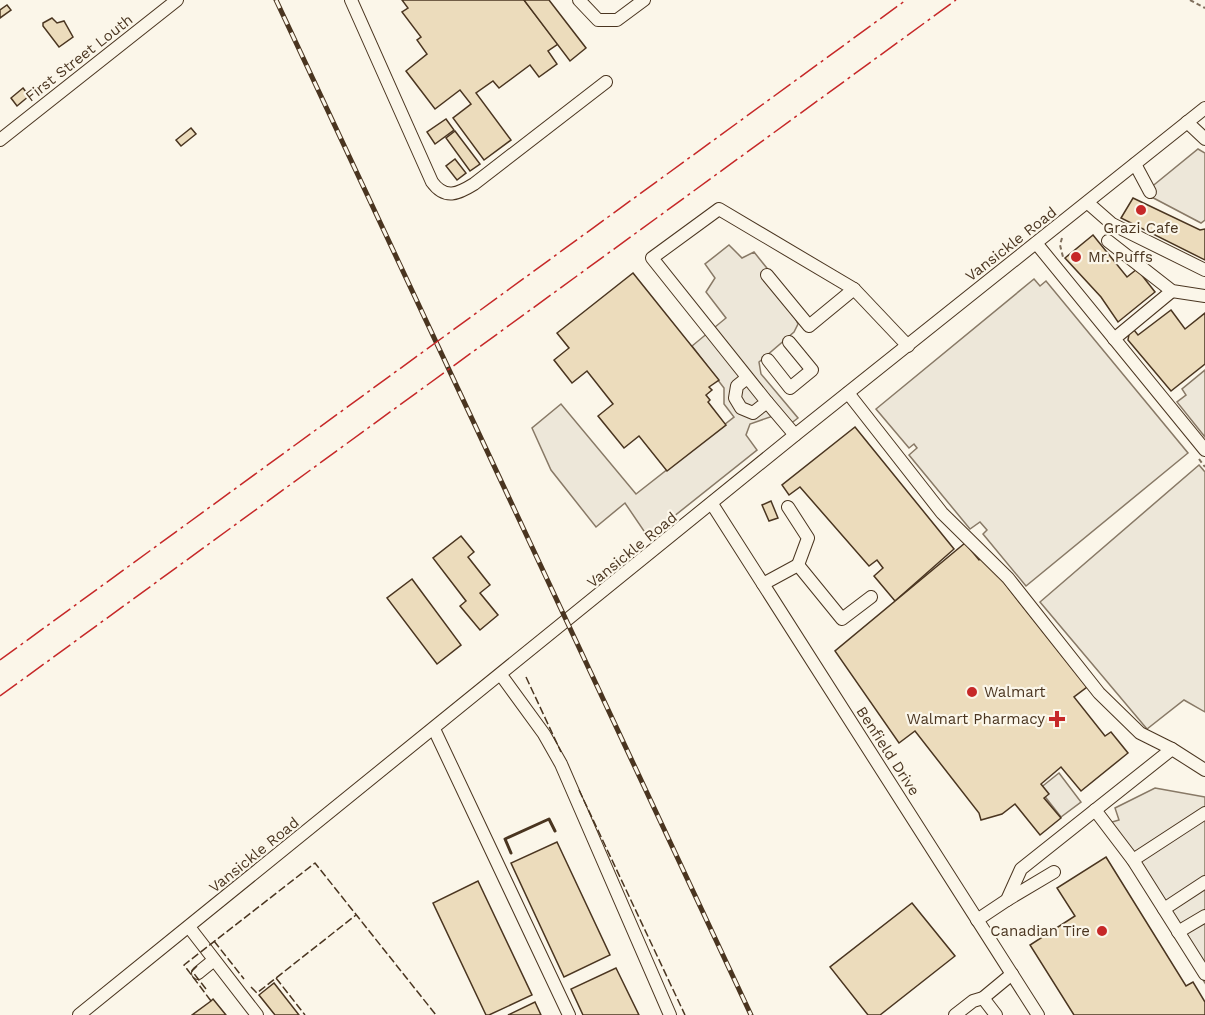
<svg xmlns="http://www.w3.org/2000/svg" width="1205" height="1015" font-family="'Work Sans',sans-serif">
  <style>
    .parking { fill: #ede7d9; stroke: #887966; stroke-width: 1.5 }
    .building { fill: #ecdcbc; stroke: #4a3520; stroke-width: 1.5 }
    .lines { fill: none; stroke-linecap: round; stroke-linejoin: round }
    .minor-casing { stroke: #4a3520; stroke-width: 14 }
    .path { stroke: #7f6f5c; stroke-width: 2; stroke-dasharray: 4.5 3; stroke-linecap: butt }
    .minor { stroke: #fbf6e9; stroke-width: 12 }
    .rail-casing { stroke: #4a3520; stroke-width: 5 }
    .rail { stroke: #fbf6e9; stroke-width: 3; stroke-dasharray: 9; stroke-linecap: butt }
    .fence { stroke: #4a3520; stroke-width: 1.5; stroke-dasharray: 8 3; stroke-linecap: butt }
    .wall { stroke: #4a3520; stroke-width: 3 }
    .power { stroke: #c62828; stroke-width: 1.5; stroke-dasharray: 21 4.5 3 4.5; stroke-linecap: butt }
    .poi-dot { fill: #c62828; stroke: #fbf6e9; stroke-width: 2 }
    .labels { text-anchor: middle; stroke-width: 4.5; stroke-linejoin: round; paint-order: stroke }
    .street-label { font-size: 15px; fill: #4a3520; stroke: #fbf6e9 }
    .poi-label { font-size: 15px; fill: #4a3520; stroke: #fbf6e9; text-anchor: start }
  </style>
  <rect width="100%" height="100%" fill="#fbf6e9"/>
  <g class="parking">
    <polygon points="1198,149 1205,153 1205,220 1201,223 1144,193"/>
    <polygon points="729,245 742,258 754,252 799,308 793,314 798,324 794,332 759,362 761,374 798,418 785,428 773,416 750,424 746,435 757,450 648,537 625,503 596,527 551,470 532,428 561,404 636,494 734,417 724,404 724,388 692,346 726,318 706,292 715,278 705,264"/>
    <polygon points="1034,279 1040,286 1046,281 1188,453 1026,586 983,534 987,530 980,522 970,529 909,455 917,448 914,444 909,448 876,409"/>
    <polygon points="1205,370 1205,437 1177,402 1186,395 1182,389"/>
    <polygon points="1199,465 1205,472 1205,712 1184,700 1147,729 1040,602"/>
    <polygon points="1059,773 1081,802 1061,817 1039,789"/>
    <polygon points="1155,788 1205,797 1205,983 1109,823 1119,820 1115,808"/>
  </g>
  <g class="building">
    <polygon points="402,0 524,0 558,44 548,51 557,64 539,77 530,65 499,88 493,81 476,93 511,140 484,160 453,118 471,104 460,90 435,109 406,71 427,54 417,40 421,37 402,12 408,8"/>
    <polygon points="524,0 549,0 586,48 570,61"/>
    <polygon points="7,5 11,10 0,18 0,10"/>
    <polygon points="52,18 57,23 64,21 73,37 59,47 43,26 43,23"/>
    <polygon points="23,88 29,96 17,106 11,98"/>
    <polygon points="446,119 454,130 435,144 427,132"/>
    <polygon points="191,128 196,134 181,146 176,140"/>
    <polygon points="455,131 480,164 470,171 446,138"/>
    <polygon points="455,159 466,173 457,180 446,166"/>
    <polygon points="1133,198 1200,230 1205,229 1205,260 1121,218"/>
    <polygon points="1093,235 1127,277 1137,269 1155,292 1118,322 1101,297 1065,258"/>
    <polygon points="633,273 719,380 709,387 712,390 706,395 710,400 708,402 726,425 667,471 639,436 624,448 598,416 613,404 587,371 572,383 554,360 569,348 557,333"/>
    <polygon points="1171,310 1185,329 1205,313 1205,364 1171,391 1128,340 1129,334 1134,330 1138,335"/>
    <polygon points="855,427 954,549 895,601 874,576 883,568 877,560 869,566 800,487 789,495 782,485"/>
    <polygon points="771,501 778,518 769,521 762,505"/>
    <polygon points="461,536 474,552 468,557 490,585 480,593 498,615 480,630 460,606 466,601 433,558"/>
    <polygon points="965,543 979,560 983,556 1087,687 1074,697 1105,736 1111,732 1128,753 1081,791 1061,767 1041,784 1049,794 1044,798 1061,818 1040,835 1015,804 1002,814 981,820 979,813 915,731 899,743 835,651"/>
    <polygon points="412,579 461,645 437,664 387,598"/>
    <polygon points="557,842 610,955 564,977 511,863"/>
    <polygon points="1106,857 1186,986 1193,982 1205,1002 1205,1015 1074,1015 1030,945 1075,916 1057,888"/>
    <polygon points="478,881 532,995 489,1015 486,1015 433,903"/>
    <polygon points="912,903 955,956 880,1015 868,1015 830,967"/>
    <polygon points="616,968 639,1015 583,1015 571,989"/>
    <polygon points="274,983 299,1015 275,1015 259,995"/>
    <polygon points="213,999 226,1015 192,1015 211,1001"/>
    <polygon points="535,1002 541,1015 508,1015"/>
  </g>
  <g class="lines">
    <g class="minor-casing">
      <g id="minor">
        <path d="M351 0 432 182C445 200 458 194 474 184L606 82"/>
        <polyline points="579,0 598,20 617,20 644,0"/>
        <polyline points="1187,122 1205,139"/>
        <polyline points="0,140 177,0"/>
        <polyline points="1135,164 1150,192"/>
        <polyline points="1088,203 1112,224 1205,270"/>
        <polyline points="1108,241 1172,291 1205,296"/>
        <polyline points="1036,243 1205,450"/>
        <polyline points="854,289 908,346"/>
        <polyline points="1114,339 1172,291"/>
        <polyline points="768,360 790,388 812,370 789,342"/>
        <polyline points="747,378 737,386 735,398 741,408 753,413 767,402 652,258 719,209 854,289 809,326 767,275"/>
        <polyline points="848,393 942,513 1008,578 1099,693 1140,733 1172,749"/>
        <polyline points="767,402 795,435"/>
        <polyline points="712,504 1038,1015"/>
        <polyline points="788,507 808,538 798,565"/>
        <polyline points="763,584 798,565 842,619 871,597"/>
        <polyline points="501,675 544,734 561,764 670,1015"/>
        <polyline points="434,729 569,1015"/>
        <polyline points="1095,810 1133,860 1205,974"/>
        <polyline points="1133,860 1205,813"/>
        <polyline points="1007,900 1054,872"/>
        <polyline points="1164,909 1205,882"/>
        <polyline points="977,920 1007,900 1021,869 1172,749 1205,770"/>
        <polyline points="189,927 257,1015"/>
        <polyline points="1178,932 1205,916"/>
        <polyline points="198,973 214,960"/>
        <polyline points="983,998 996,1015"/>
        <polyline points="79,1015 795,435 1205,108"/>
        <polyline points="955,1015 973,1001 983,998 1012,974"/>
      </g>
    </g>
    <g class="path">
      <polyline points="1190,0 1205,8"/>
      <polyline points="1062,238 1060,245 1063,257"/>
      <polyline points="1199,459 1205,467"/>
    </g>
    <use href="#minor" class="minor"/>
    <g class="rail-casing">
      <polyline id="rail" points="276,0 751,1015"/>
    </g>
    <use href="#rail" class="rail"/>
    <g class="fence">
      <polyline points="526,677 561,752"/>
      <polyline points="579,790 685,1015"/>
      <polyline points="214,941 244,979"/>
      <polyline points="197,966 192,971 206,989"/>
      <polyline points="276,978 305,1015"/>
      <polyline points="251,987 257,993 356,915"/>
      <polyline points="211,1001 184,965 315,863 436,1015"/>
    </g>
    <polyline class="wall" points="511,853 505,839 549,819 555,831"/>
    <g class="power">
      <polyline points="0,660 906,0"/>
      <polyline points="0,696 956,0"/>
    </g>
  </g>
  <g class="poi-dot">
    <circle cx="1141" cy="210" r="6"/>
    <circle cx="1076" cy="257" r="6"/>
    <circle cx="972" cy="692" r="6"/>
    <path d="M1054 710h6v6h6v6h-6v6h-6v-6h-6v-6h6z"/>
    <circle cx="1102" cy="931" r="6"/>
  </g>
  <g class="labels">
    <g class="street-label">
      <text transform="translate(79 58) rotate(-38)" y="5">First Street Louth</text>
      <text transform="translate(1011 244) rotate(-38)" y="5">Vansickle Road</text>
      <text transform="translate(632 550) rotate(-39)" y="5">Vansickle Road</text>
      <text transform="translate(888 751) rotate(57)" y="5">Benfield Drive</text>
      <text transform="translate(254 855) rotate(-39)" y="5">Vansickle Road</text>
    </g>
    <g class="poi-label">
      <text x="1141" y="233" text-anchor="middle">Grazi Cafe</text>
      <text x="1088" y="262">Mr. Puffs</text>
      <text x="984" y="697">Walmart</text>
      <text x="1045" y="724" text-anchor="end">Walmart Pharmacy</text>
      <text x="1090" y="936" text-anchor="end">Canadian Tire</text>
    </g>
  </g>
</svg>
